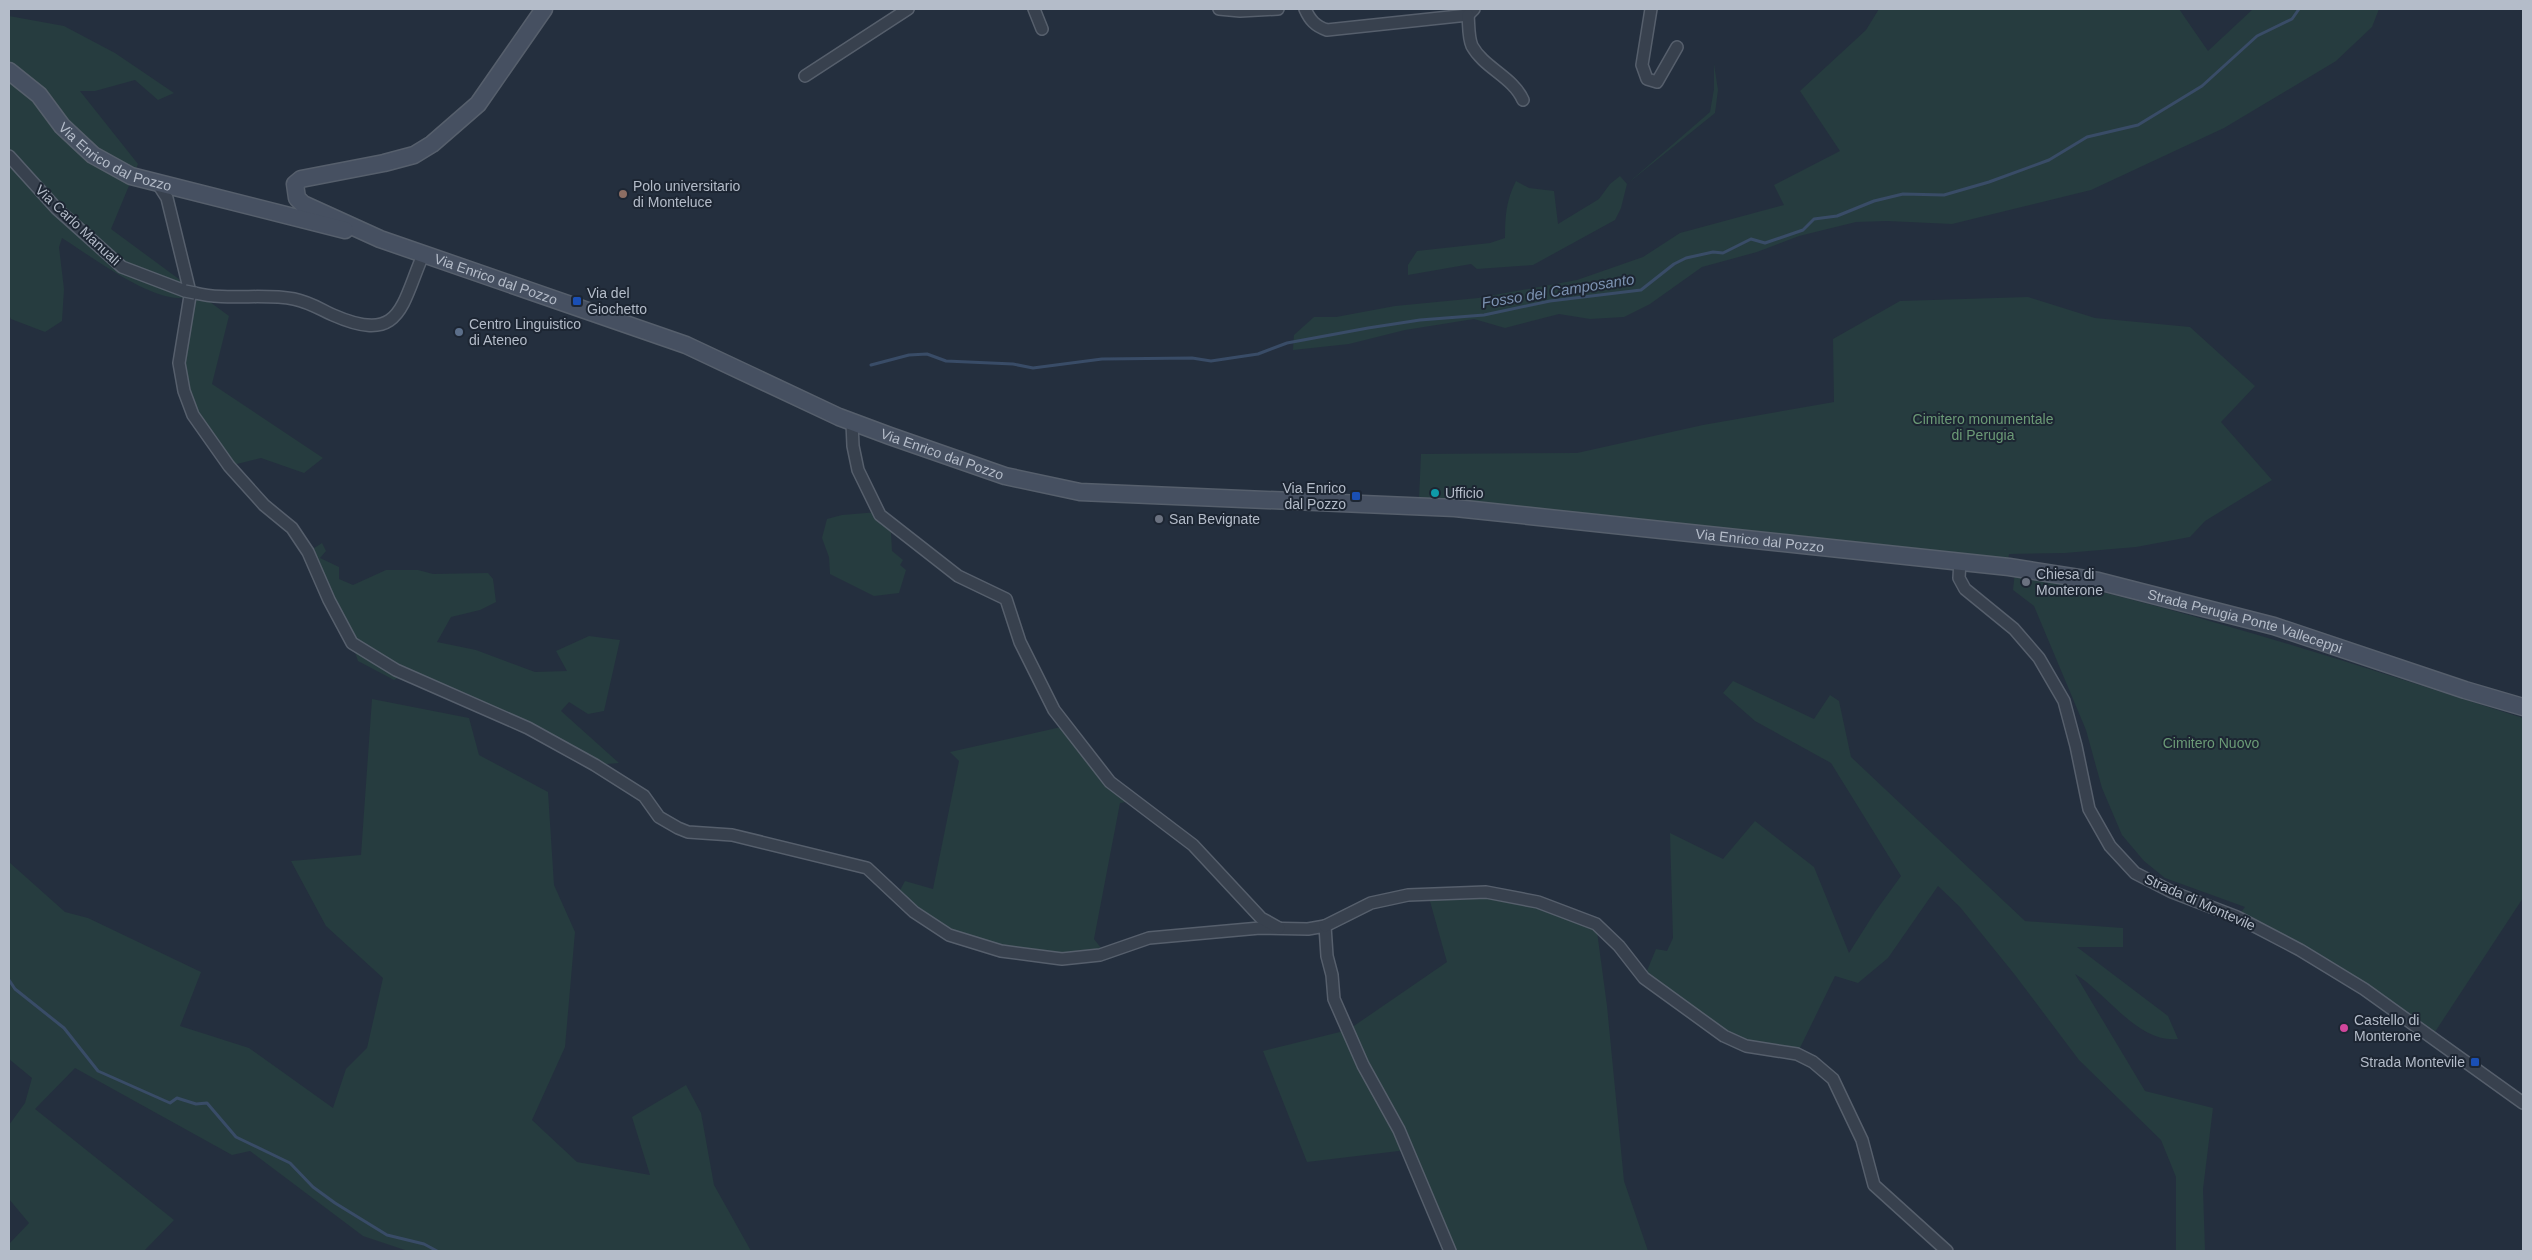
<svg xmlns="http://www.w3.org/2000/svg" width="2532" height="1260" font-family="Arial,sans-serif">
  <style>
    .green { fill: #263c3f }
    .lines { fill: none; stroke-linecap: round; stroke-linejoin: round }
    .stream { stroke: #394c67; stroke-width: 3 }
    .street-casing { stroke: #565f6c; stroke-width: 14 }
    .secondary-casing { stroke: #565f6c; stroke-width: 19 }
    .street { stroke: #38414e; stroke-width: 11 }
    .secondary { stroke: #465061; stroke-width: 16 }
    .street-bridge-casing { stroke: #565f6c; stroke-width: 14; stroke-linecap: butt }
    .street-bridge { stroke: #38414e; stroke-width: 11 }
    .education-dot { fill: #8d6e63; stroke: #1d2633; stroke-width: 2 }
    .transit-dot { fill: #1a4fb4; stroke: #1d2633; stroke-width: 2 }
    .service-dot { fill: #5c6f8a; stroke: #1d2633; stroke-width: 2 }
    .culture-dot { fill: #0f9aa8; stroke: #1d2633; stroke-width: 2 }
    .worship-dot { fill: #6b7280; stroke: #1d2633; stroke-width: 2 }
    .hotel-dot { fill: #d1479c; stroke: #1d2633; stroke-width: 2 }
    .labels { text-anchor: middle; stroke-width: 4; stroke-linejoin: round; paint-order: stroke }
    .street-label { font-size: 14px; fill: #b4bcc9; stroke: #1d2633 }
    .poi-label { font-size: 14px; fill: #b4bcc9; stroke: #1d2633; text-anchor: start }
    .park-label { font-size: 14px; fill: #6b9a76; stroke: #1d2633 }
    .water-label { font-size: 15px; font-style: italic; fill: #7c92b1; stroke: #1d2633 }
  </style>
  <rect width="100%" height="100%" fill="#242f3e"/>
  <g class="green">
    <polygon points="1879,9 2179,9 2208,51 2253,9 2379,9 2372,27 2336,61 2224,128 2091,190 1952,224 1887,221 1856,222 1799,236 1757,252 1702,267 1650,304 1624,317 1590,319 1559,314 1505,328 1474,319 1405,330 1349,344 1293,350 1294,335 1314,317 1336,317 1395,306 1478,298 1577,280 1643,257 1680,233 1784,205 1774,185 1840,151 1800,91 1866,30"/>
    <path d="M9 16 64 26 115 53 174 93 158 100 135 80 95 91H80L138 164 111 229 229 316 212 384 323 458 304 473 261 458 229 466 193 415 179 363 189 296C160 309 88 254 62 238L59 247 64 289 62 321 45 332 11 319 9 315Z"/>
    <path d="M1714 64 1718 90 1715 113 1627 184 1621 208 1615 220 1533 265 1477 269 1471 264 1408 275V265L1417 251 1490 243 1505 238C1505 216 1506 201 1516 181L1529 188 1554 191 1558 224 1599 199 1610 184 1620 176 1627 184 1710 112 1714 89Z"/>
    <polygon points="2028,297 2095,318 2190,327 2255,386 2221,422 2272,480 2205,521 2190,537 2136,547 2065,553 2009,554 2008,560 1419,499 1421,454 1577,453 1703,425 1834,402 1833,339 1900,301"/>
    <polygon points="878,512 894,528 891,533 892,551 903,560 900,565 906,570 899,593 874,596 830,574 829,557 822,538 827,519 842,515"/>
    <polygon points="322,543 326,551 320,558 339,567 339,579 353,585 386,570 418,570 433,574 488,573 493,579 496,602 480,610 451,617 437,642 476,650 535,672 567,671 556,651 589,636 620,640 604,711 588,714 569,702 561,711 619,763 595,765 405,674 394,680 358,661 352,643 308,552"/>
    <path d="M2015 572C2187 608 2355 665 2523 718V898L2431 1038 2300 950 2237 917 2245 907 2165 878 2144 861 2122 835 2102 788 2086 730 2034 606 2013 590Z"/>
    <path d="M1733 681 1814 719 1830 695 1839 701 1851 757 2025 921 2123 928V947H2077L2168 1016 2178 1039C2138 1044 2106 992 2075 974L2145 1091 2213 1108 2203 1189 2205 1251H2176V1177L2161 1140 2079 1060 2015 975 1960 907 1938 886 1888 958 1858 983 1835 976 1797 1054 1746 1046 1644 978 1656 949 1667 951 1673 938 1670 833 1723 859 1755 821 1814 867 1849 953 1875 912 1901 876 1831 763 1755 721 1723 693Z"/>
    <polygon points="372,699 469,718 479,755 548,792 554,885 575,932 565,1047 532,1120 577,1162 650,1175 632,1117 686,1085 701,1113 714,1185 751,1251 408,1251 363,1236 250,1151 232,1155 75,1068 35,1109 174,1220 144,1251 9,1251 9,1244 29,1223 9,1199 9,1125 25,1103 32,1078 9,1059 9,862 65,912 88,918 201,972 180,1026 249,1048 333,1108 346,1069 367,1048 383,978 326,926 291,861 361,855"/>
    <polygon points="1061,727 1133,801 1120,803 1094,939 1105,953 1062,959 949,935 897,896 905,881 933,889 959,761 950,752"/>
    <polygon points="1486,892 1596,924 1607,1006 1624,1181 1648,1251 1450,1251 1407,1150 1307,1162 1263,1051 1348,1030 1447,962 1428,894"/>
  </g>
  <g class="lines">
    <g class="stream">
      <polyline points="871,365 909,355 927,354 946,361 1013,364 1033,368 1102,359 1192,358 1211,361 1258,354 1287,343 1368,328 1420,320 1484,315 1550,301 1641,290 1674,264 1686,258 1713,252 1723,253 1751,239 1765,243 1803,230 1814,219 1837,216 1874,201 1903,194 1944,195 1989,182 2049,160 2087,137 2138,125 2202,86 2257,36 2292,19 2299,9"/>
      <polyline points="9,980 15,989 64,1028 98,1071 170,1103 177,1098 196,1104 207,1103 236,1137 290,1163 313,1187 335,1203 387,1235 424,1244 437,1251"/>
    </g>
    <g class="street-casing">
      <g id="street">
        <polyline points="1034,9 1042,29"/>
        <polyline points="1219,9 1240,11 1278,9"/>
        <path d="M1305 9C1310 20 1315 26 1327 30L1468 15 1474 9"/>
        <polyline points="1651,9 1642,65 1647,79 1657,82 1677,47"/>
        <path d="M1468 15C1469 24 1468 37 1472 46 1484 68 1513 77 1523 100"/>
        <polyline points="805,76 908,9"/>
        <polyline points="9,156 57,209 122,267 185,291"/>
        <polyline points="158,184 167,198 189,288"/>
        <path d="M195 293C228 301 262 293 294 299 309 302 320 309 333 315 401 345 401 306 423 255"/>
        <polyline points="190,296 179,363 184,391 193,415 229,466 264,505 292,528 308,552 329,600 352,643 396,670 528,728 595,765 644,796 659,817 678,828 688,832 732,835 867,868 914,912 949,935 1001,951 1062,959 1100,955 1149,938 1260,928 1308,929 1325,926 1327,956 1332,975 1334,999 1363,1065 1399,1130 1450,1251"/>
        <polyline points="852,422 853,446 858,470 880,515 958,576 1006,599 1020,642 1054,710 1110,782 1193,845 1261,918 1279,928"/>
        <polyline points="1960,561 1959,578 1965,589 2014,629 2039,658 2064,701 2076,746 2089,809 2110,846 2135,873 2172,892 2237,917 2300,950 2364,989 2523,1103"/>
        <polyline points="1325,926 1371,903 1408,895 1486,892 1538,902 1596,924 1619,946 1644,978 1724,1036 1746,1046 1797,1054 1813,1062 1833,1079 1862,1140 1874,1185 1947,1251"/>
      </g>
    </g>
    <g class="secondary-casing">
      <g id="secondary">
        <path id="s1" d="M544 9 478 104 432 144 414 155 384 163 301 179 295 184 297 198 303 204 380 239 686 345 839 417 890 436 1005 476 1080 492 1455 508 2009 567 2098 581 2274 626 2465 690 2523 707"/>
        <path id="s2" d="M9 71 39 95 62 126 93 155 131 176 345 230"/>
      </g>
    </g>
    <use href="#street" class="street"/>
    <use href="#secondary" class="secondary"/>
    <g class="street-bridge-casing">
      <polyline id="street-bridge" points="185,291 195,293"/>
    </g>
    <use href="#street-bridge" class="street-bridge"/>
  </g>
  <circle class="education-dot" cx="623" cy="194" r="5"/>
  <g class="transit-dot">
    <rect x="572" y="296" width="10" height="10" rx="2.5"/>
    <rect x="1351" y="491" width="10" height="10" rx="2.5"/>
    <rect x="2470" y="1057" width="10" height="10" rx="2.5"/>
  </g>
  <circle class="service-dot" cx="459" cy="332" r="5"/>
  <circle class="culture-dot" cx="1435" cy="493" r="5"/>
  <g class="worship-dot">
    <circle cx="1159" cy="519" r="5"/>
    <circle cx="2026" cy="582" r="5"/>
  </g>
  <circle class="hotel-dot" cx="2344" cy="1028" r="5"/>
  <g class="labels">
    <g class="street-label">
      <text dy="5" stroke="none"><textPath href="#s2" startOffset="140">Via Enrico dal Pozzo</textPath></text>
      <text transform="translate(78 225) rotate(43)" y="5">Via Carlo Manuali</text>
      <text dy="5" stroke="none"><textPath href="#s1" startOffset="551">Via Enrico dal Pozzo</textPath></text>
      <text dy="5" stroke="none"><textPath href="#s1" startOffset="1031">Via Enrico dal Pozzo</textPath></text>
      <text dy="5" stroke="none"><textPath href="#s1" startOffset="1856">Via Enrico dal Pozzo</textPath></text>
      <text dy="5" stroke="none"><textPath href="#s1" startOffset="2349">Strada Perugia Ponte Valleceppi</textPath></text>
      <text transform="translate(2200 902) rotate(24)" y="5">Strada di Montevile</text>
    </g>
    <g class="poi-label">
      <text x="633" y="191">Polo universitario<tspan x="633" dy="16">di Monteluce</tspan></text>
      <text x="587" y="298">Via del<tspan x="587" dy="16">Giochetto</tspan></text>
      <text x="469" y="329">Centro Linguistico<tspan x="469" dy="16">di Ateneo</tspan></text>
      <text x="1346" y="493" text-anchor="end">Via Enrico<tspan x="1346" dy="16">dal Pozzo</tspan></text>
      <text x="1445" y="498">Ufficio</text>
      <text x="1169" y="524">San Bevignate</text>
      <text x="2036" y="579">Chiesa di<tspan x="2036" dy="16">Monterone</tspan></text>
      <text x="2354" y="1025">Castello di<tspan x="2354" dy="16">Monterone</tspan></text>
      <text x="2465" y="1067" text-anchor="end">Strada Montevile</text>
    </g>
    <g class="park-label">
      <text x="1983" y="424">Cimitero monumentale<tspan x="1983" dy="16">di Perugia</tspan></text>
      <text x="2211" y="748">Cimitero Nuovo</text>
    </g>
    <g class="water-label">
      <text transform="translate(1558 291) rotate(-9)" y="5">Fosso del Camposanto</text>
    </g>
  </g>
  <rect width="2532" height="1260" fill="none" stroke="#b4bcc9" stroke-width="20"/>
</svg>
